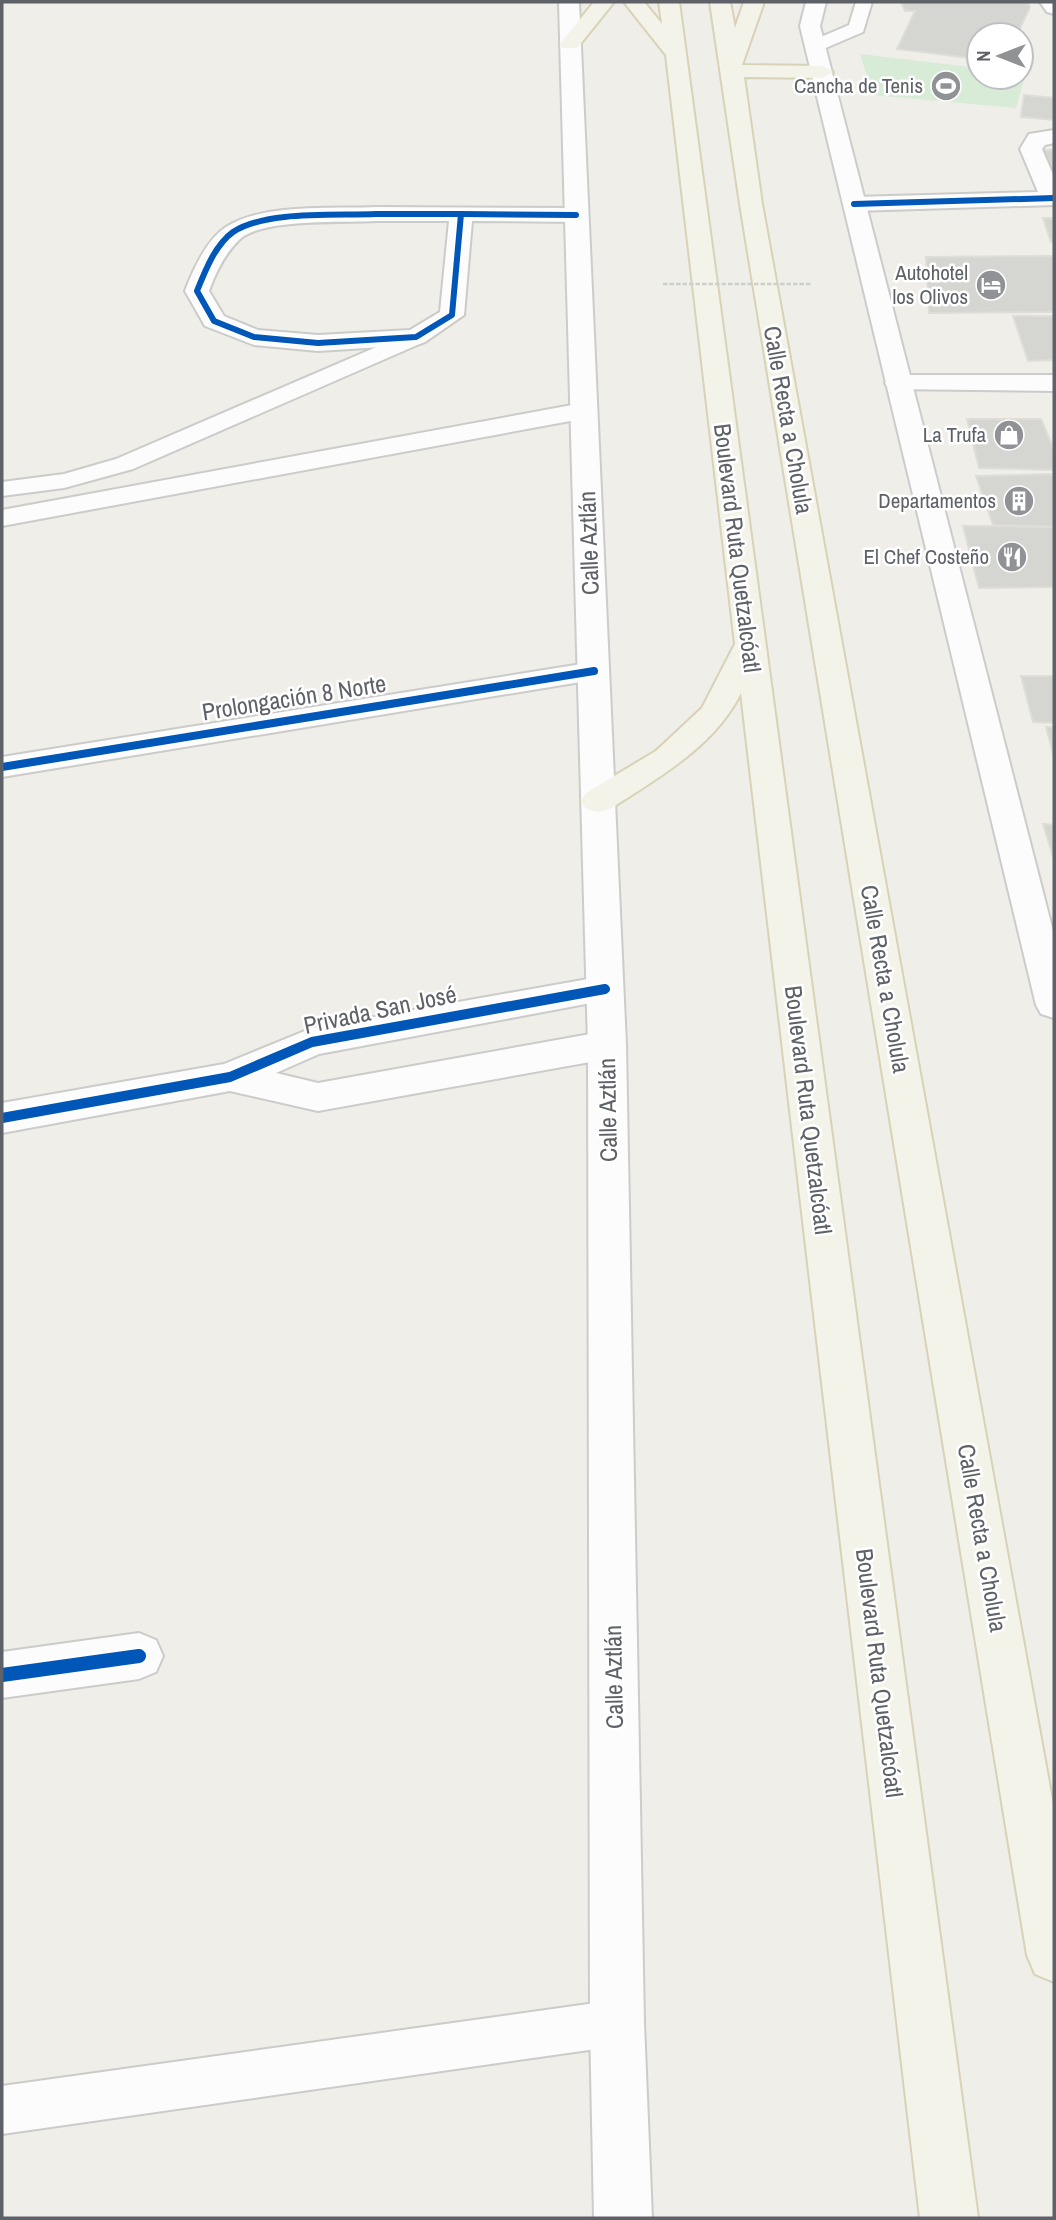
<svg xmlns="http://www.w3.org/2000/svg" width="1056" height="2220" font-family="'Archivo Narrow',sans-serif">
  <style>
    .green { fill: #d7ebd6 }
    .building { fill: #d5d5d2; stroke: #deddd8; stroke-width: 2 }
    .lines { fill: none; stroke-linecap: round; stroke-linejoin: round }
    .lane-casing { stroke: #cbcbca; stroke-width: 4 }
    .street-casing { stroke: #cbcbca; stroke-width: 4 }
    .secondary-casing { stroke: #cbcccb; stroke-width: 4 }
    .primary-casing { stroke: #d8d2b6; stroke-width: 4 }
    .lane { fill: #fdfcfc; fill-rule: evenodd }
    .street { fill: #fdfcfc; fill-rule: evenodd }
    .secondary { fill: #fdfcfc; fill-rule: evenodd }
    .primary { fill: #f4f3e9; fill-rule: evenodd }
    .path-bridge { stroke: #ccd0cd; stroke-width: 2.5; stroke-dasharray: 4.5 2; stroke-linecap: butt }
    .cycleway-far3-casing { stroke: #fff; stroke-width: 9 }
    .cycleway-far2-casing { stroke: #fff; stroke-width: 11 }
    .cycleway-far1-casing { stroke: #fff; stroke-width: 15 }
    .cycleway-casing { stroke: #fff; stroke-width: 18 }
    .cycleway-far3 { stroke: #0057b8; stroke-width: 6 }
    .cycleway-far2 { stroke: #0057b8; stroke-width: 8 }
    .cycleway-far1 { stroke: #0057b8; stroke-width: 10 }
    .cycleway { stroke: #0057b8; stroke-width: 14 }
    .labels { text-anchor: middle; stroke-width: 5; stroke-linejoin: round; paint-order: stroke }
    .far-poi-label { font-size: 21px; fill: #5e6168; stroke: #fff; text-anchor: end }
    .street-label { font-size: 24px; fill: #5e6168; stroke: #fff }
  </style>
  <rect width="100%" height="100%" fill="#efeee9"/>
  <polygon class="green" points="860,54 979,68 979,77 1021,77 1021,73 1026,73 1016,108 873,95"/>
  <g class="building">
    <polygon points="901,2 1028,2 1030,7 1017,35 979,35 979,59 897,49 915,11 905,11"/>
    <polygon points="1024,95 1054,98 1054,120 1021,117"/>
    <polygon points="1040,150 1054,150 1054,181"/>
    <polygon points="1043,218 1054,218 1054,242 1051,242"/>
    <polygon points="1054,256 1054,312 929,313 926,257"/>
    <polygon points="1013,316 1054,316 1054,360 1028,361"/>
    <polygon points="967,419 1041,419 1054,450 1054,470 979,468"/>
    <polygon points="1054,474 1054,527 993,525 976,476"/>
    <polygon points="963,526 1054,527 1054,587 979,588"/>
    <polygon points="1021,676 1054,676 1054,723 1033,722"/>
    <polygon points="1046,727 1054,727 1054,757"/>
    <polygon points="1043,824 1054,825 1054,860"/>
  </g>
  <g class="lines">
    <g class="lane-casing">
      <g id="lane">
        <polygon points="856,2 872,2 863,32 821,50 809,50 806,46 809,42 849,25"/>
        <polygon points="416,330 424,332 427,337 424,342 133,469 64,488 2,496 2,482 64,474 116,459"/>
        <polygon points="617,2000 634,2006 640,2023 634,2040 617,2046 2,2134 2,2086"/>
      </g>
    </g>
    <g class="street-casing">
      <g id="street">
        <polygon points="1040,2 1054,2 1054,14 1047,12"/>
        <polygon points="1054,130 1054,143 1045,145 1042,149 1054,177 1054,205 854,211 843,204 854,197 1038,192 1020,149 1029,134"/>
        <path d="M376 207 576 208 584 210 588 215 584 220 576 222 472 221 464 315 425 342 416 345 318 351 254 345 205 326 185 291C193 270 206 240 226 227 263 203 332 209 376 207ZM376 221H449L440 312 410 330 318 335 258 330 224 316 209 291C216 272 224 255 239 240 261 218 344 223 376 221Z"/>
        <polygon points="898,375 1054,375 1054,391 889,389 885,383 889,377"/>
        <polygon points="583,403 592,405 596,411 592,417 2,526 2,510"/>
        <polygon points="594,662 605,664 609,671 605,678 2,777 2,757"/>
        <polygon points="605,976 618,980 623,989 618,998 319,1054 276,1073 318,1083 607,1031 620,1035 626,1045 620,1055 607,1059 318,1111 230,1091 2,1133 2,1103 224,1064 312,1028"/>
        <polygon points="139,1633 156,1640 163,1656 156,1672 139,1679 2,1698 2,1652"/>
      </g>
    </g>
    <g class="secondary-casing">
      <g id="secondary">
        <polygon points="559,2 579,2 626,1045 644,2023 652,2218 594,2218 590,2023 588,1045"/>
        <polygon points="806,2 826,2 820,26 1054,935 1054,1018 1041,1014 1036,1005 800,26"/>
      </g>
    </g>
    <g class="primary-casing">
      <g id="primary">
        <polygon points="594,2 614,2 577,48 563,48 560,44"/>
        <path d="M624 2H644L662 24 659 2H679L978 2218H920L741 693C714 747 659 777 610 809L598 812 586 809 581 801 586 793 656 751 702 708 735 644 666 55Z"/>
        <polygon points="710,2 730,2 735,28 744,2 764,2 742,65 823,66 833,72 823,78 744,77 762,204 1054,1810 1054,1982 1035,1974 1027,1955 740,204"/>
      </g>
    </g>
    <use href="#lane" class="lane"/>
    <use href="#street" class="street"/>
    <use href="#secondary" class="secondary"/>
    <use href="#primary" class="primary"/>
    <polyline class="path-bridge" points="663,284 812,284"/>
    <g class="cycleway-far3-casing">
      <g id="cycleway-far3">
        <polyline points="854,204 1054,198"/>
        <path d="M376 214H461L452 315 416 337 318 343 254 337 214 321 197 291C205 271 215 245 233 232 267 210 336 216 376 214Z"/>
        <polyline points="461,214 576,215"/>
      </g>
    </g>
    <g class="cycleway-far2-casing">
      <polyline id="cycleway-far2" points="2,767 594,671"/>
    </g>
    <g class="cycleway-far1-casing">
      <polyline id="cycleway-far1" points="2,1118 230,1077 312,1042 605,989"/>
    </g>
    <g class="cycleway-casing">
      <polyline id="cycleway" points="2,1675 139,1656"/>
    </g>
    <use href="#cycleway-far3" class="cycleway-far3"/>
    <use href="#cycleway-far2" class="cycleway-far2"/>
    <use href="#cycleway-far1" class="cycleway-far1"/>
    <use href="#cycleway" class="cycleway"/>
  </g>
  <defs>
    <g id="stadium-disc" transform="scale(1.575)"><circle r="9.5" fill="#919295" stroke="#fff"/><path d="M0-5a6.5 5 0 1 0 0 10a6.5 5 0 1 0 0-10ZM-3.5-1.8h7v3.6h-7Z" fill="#fff"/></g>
    <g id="hotel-disc" transform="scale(1.575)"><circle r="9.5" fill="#919295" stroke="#fff"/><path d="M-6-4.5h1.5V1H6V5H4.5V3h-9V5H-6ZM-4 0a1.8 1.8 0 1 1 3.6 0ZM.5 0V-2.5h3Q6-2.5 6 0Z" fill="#fff"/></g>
    <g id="shop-disc" transform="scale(1.575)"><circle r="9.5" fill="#919295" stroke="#fff"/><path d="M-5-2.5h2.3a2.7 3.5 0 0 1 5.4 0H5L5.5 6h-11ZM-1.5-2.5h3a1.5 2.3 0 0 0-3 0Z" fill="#fff"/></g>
    <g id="building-disc" transform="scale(1.575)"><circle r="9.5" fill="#919295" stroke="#fff"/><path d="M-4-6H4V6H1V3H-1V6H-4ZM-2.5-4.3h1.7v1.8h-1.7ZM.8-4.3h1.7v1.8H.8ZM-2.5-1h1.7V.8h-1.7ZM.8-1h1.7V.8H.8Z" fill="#fff"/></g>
    <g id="restaurant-disc" transform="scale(1.575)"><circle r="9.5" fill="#919295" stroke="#fff"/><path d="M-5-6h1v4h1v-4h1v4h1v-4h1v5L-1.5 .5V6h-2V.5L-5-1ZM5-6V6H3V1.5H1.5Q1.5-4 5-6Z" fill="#fff"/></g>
  </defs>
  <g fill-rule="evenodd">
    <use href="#stadium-disc" x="946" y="86"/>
    <use href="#hotel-disc" x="991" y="285"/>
    <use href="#shop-disc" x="1009" y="435"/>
    <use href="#building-disc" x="1019" y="501"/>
    <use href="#restaurant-disc" x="1012" y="557"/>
  </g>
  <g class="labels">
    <g class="far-poi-label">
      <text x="923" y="93">Cancha de Tenis</text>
      <text x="968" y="280">Autohotel<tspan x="968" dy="24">los Olivos</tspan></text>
      <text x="986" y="442">La Trufa</text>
      <text x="996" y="508">Departamentos</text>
      <text x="989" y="564">El Chef Costeño</text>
    </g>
    <g class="street-label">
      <text transform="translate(788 420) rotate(80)" y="8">Calle Recta a Cholula</text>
      <text transform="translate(589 543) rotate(-92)" y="8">Calle Aztlán</text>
      <text transform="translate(737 548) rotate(83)" y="8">Boulevard Ruta Quetzalcóatl</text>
      <text transform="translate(294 698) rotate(-9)" y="8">Prolongación 8 Norte</text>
      <text transform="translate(885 979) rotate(80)" y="8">Calle Recta a Cholula</text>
      <text transform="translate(380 1010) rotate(-12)" y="8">Privada San José</text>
      <text transform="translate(608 1110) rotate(-91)" y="8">Calle Aztlán</text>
      <text transform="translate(808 1110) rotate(83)" y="8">Boulevard Ruta Quetzalcóatl</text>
      <text transform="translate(982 1538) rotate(80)" y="8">Calle Recta a Cholula</text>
      <text transform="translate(879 1673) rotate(83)" y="8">Boulevard Ruta Quetzalcóatl</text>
      <text transform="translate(614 1677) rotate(-91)" y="8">Calle Aztlán</text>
    </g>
  </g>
  <rect width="1056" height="2220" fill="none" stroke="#5e6168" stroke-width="7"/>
  <g transform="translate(1000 56) rotate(270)"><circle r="33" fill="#ffffff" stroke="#bfc0c3" stroke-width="2"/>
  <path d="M0-5L12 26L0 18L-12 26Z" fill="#919295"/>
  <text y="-10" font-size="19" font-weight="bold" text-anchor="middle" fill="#5e6168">N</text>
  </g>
</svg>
